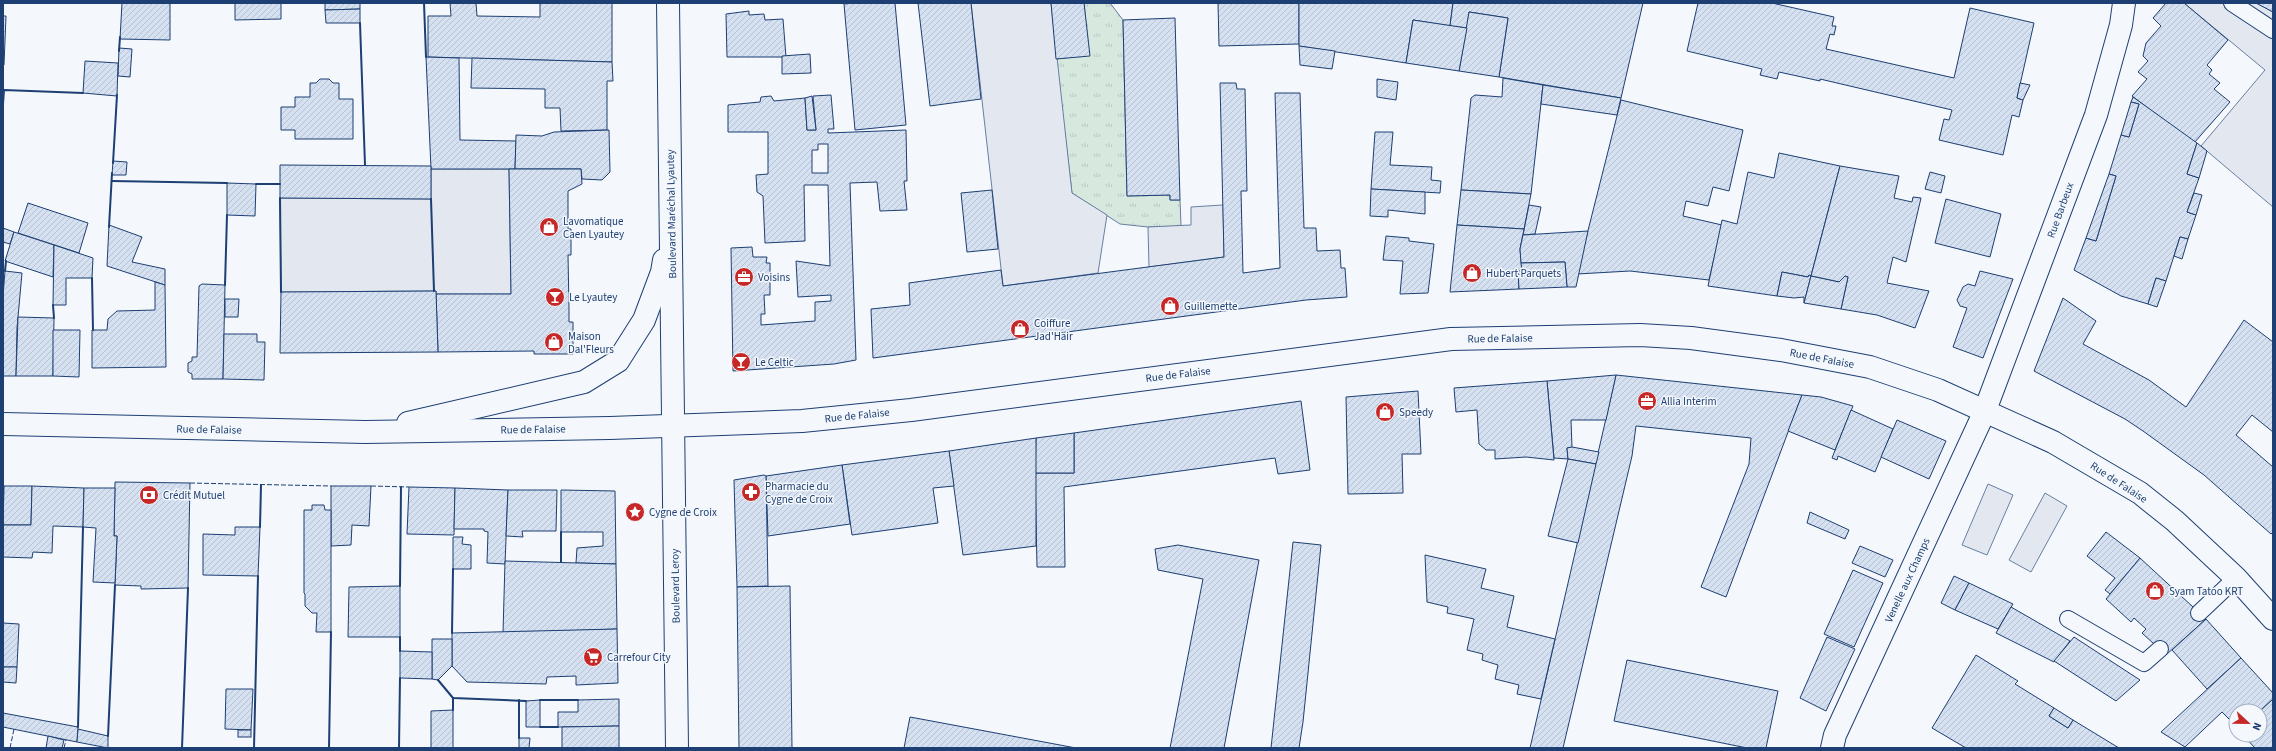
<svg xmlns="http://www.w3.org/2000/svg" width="2276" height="751" font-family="'Source Sans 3',sans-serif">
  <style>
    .grass { fill: url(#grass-tufts); stroke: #687fa3 }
    .parking { fill: #e3e8f0; stroke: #687fa3 }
    .building { fill: url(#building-hatch); stroke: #1d3f73; fill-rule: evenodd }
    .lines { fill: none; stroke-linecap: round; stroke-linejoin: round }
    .lane-casing { stroke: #1d3f73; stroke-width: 18 }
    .street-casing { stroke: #1d3f73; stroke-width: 24 }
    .secondary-casing { stroke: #1d3f73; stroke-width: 24 }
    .lane { stroke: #f4f7fb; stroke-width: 16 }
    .street { stroke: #f4f7fb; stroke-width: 22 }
    .secondary { stroke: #f4f7fb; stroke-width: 22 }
    .fence { stroke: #1d3f73; stroke-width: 1; stroke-dasharray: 5 2; stroke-linecap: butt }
    .wall { stroke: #1d3f73; stroke-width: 2 }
    .labels { text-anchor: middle; stroke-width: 3; stroke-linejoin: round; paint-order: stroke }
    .street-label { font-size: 11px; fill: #1d3f73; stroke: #f4f7fb }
    .poi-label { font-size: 11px; fill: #1d3f73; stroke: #f4f7fb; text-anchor: start }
  </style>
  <defs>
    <pattern id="grass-tufts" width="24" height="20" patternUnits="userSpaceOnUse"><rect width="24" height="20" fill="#d7e8df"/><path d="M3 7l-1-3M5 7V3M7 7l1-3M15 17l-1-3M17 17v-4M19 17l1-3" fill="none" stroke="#b8c8c3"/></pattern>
    <pattern id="building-hatch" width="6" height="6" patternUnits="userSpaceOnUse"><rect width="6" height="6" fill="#d5e0f0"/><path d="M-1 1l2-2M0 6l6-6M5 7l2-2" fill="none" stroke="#b6c1d1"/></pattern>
  </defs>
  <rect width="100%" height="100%" fill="#f4f7fb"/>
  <polygon class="grass" points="1084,3 1110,3 1123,20 1127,196 1170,195 1170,200 1180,200 1181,226 1148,227 1120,224 1072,193 1056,59 1089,55"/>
  <g class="parking">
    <polygon points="971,3 1051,3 1072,193 1107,215 1098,273 1003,286"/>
    <polygon points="2184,3 2256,3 2273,12 2273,207 2201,146 2265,70"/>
    <polygon points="431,169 509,169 511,294 436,294 436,291 434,291 281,292 280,198 431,199"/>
    <polygon points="1223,205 1224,257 1149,267 1148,227 1191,225 1191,207"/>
    <polygon points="1988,484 2013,495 1987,555 1962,545"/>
    <polygon points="2045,493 2067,506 2031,572 2009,560"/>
  </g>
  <g class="building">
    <polygon points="122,3 170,3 170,40 120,39"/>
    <polygon points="235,3 281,3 281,19 235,20"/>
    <polygon points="325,3 360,3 360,9 325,10"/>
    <polygon points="450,3 476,3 477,16 540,17 540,3 612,3 612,62 428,57 428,16 451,16"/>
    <polygon points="854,3 895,3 906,125 855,130 844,4"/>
    <polygon points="918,3 971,3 981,99 930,106"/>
    <polygon points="1051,3 1084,3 1090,56 1056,59"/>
    <polygon points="1218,3 1299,3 1299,44 1219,46"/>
    <polygon points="1299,3 1453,3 1450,26 1413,20 1406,63 1299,46"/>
    <polygon points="1453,3 1643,3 1621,98 1499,77 1508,18 1469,12 1467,28 1450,26"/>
    <polygon points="1698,3 1772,3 1834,17 1832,26 1836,26 1834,35 1830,34 1826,49 1954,78 1970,8 2034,23 2017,98 2023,100 2019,117 2012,115 2003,155 1939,140 1944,119 1949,120 1952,110 1820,79 1820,81 1779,72 1777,79 1760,75 1762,69 1687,51"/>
    <polygon points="2166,3 2184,3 2228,40 2207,65 2212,70 2209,74 2220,83 2214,89 2230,102 2194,143 2132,96 2147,79 2138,72 2148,61 2143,56 2146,43 2161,26 2153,18"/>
    <polygon points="2256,3 2273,3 2273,12"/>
    <polygon points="360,9 360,23 326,23 325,10"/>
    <polygon points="749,11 749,15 764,14 765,20 783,19 786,57 727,57 726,14"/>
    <polygon points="1469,12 1508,18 1499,77 1459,71"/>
    <polygon points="3,16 6,16 4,65 3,65"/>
    <polygon points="1175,18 1180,200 1170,200 1170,195 1127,196 1123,20"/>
    <polygon points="1413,20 1467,28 1459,71 1406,63"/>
    <polygon points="1299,46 1335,51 1332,69 1300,65"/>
    <polygon points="119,48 132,49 130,77 118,76"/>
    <polygon points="810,54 811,73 782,74 782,56"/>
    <polygon points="426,57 459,58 460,140 516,141 515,169 431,169"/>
    <polygon points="472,58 612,62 613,81 607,81 607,130 561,131 560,108 545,108 545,89 471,88"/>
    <polygon points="85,61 118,63 117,96 83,93"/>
    <polygon points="1503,78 1543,85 1531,194 1461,190 1471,98 1475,95 1502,97"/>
    <polygon points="320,79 329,79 333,83 339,83 339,99 353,99 353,139 295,139 295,130 281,130 281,107 295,107 295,97 310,97 310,83 316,83"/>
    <polygon points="1377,79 1398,82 1396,100 1377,97"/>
    <polygon points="1220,83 1236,83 1237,89 1245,89 1247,191 1241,191 1243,273 1280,268 1275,93 1300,93 1304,228 1316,228 1317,251 1340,250 1341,268 1345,268 1347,297 1306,300 873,358 871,309 910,305 909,283 1001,270 1003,286 1224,257"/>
    <polygon points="2020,83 2030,85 2023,100 2017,98"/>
    <polygon points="1543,85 1621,98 1617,115 1541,104"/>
    <path d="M831 95 834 129H828V133L906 130 907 181H904L907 210 880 211 877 182 850 183 856 360 834 364 733 371 731 248 752 247 753 257H767L766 263H770V295H764L765 314H761V325L815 321V302L831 301V295L798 297 796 261 830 266 828 185H804L805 241 765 243 763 196 757 192 756 175 768 174V132H728V105L760 102 761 97 771 96 774 101 805 98 807 130H816L813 96ZM818 144H828V173H812V150H818Z"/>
    <polygon points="812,96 816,130 807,130 805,98"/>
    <polygon points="2133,97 2197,143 2187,174 2199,178 2187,212 2196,215 2188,239 2180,237 2166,281 2156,278 2148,304 2121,296 2074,270 2086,238 2096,241 2116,176 2109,174 2121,135 2129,137 2139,104 2131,102"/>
    <polygon points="1621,100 1743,130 1729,191 1713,187 1708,206 1686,201 1683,216 1722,225 1709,280 1630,271 1577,274"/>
    <polygon points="2131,102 2139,104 2129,137 2121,135"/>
    <polygon points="609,130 610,172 602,180 582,179 581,169 515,169 516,135 542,136 554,132"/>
    <polygon points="1375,132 1393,132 1390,165 1432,167 1431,180 1441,181 1440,193 1371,189"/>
    <polygon points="2197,143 2207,151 2199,178 2187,174"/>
    <polygon points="1779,153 1840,166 1811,276 1809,275 1808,277 1782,272 1777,296 1708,286 1722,220 1737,224 1748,172 1774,178"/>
    <polygon points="113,161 127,162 126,175 112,175"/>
    <polygon points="280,165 431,166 431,199 280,198"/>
    <polygon points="1840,166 1899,176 1894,198 1912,202 1913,197 1921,198 1906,262 1893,257 1887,283 1929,291 1915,328 1877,315 1841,309 1848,277 1845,276 1839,282 1811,276"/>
    <polygon points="509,169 581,169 582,184 568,191 568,229 571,229 571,255 568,255 569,309 569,322 573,322 573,354 534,354 534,351 438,352 436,294 511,294"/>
    <polygon points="1930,172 1945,176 1941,193 1925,189"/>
    <polygon points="2109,174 2116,176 2096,241 2086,238"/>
    <polygon points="227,183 256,184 255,216 227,215"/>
    <polygon points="1371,189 1425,192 1425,214 1388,210 1388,217 1370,216"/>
    <polygon points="992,190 998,249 967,252 961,193"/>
    <polygon points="1461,190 1531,194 1524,229 1457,225"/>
    <polygon points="2194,193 2202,195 2196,215 2187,212"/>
    <polygon points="1946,199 2001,214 1990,257 1935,243"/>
    <polygon points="28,203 88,223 79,253 18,233"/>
    <polygon points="1529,205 1541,207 1535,234 1523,235"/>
    <polygon points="109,225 142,237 132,262 165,269 165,285 107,266"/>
    <polygon points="1457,225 1524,229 1520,249 1522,271 1518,271 1519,289 1450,292"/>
    <polygon points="3,228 14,232 10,244 3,242"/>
    <polygon points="1588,231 1576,287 1567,287 1565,262 1521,263 1520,249 1523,235"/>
    <polygon points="14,232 54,245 53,277 5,261"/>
    <polygon points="1386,236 1409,238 1409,241 1434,244 1428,293 1400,294 1403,261 1383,260"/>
    <polygon points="2180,237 2188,239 2182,259 2174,256"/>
    <polygon points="54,245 93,258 92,278 66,278 66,305 53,305"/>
    <polygon points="1565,262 1567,287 1519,289 1518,271 1522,271 1521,263"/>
    <polygon points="5,271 22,273 17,328 16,376 3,376 3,296"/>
    <polygon points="1980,271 2013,279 1983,358 1953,347 1967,308 1960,306 1957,300 1963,287 1968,284 1975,286"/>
    <polygon points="1782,272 1808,277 1809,275 1811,276 1804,303 1804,297 1794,298 1777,296"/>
    <polygon points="1811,276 1839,282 1845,276 1848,277 1841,309 1804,303"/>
    <polygon points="2156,278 2166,281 2157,307 2148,304"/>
    <polygon points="155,282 165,285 166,367 92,368 92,330 107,330 108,319 117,311 155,310"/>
    <polygon points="202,284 225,285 223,379 192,379 192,374 188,372 188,363 192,361 192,357 197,357 199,286"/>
    <polygon points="434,291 436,291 438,352 280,353 281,292"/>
    <polygon points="2063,298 2096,321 2083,344 2149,380 2186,407 2244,320 2273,342 2273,432 2252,415 2236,435 2273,467 2273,532 2271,534 2204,475 2143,431 2125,419 2034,371"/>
    <polygon points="225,299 239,299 238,317 225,317"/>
    <polygon points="18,317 54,318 53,376 16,376"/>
    <polygon points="53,330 80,330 79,377 53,376"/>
    <polygon points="224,334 257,334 257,342 265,342 264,380 223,379"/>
    <polygon points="1616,375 1802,395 1726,597 1701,587 1749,464 1751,438 1636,426 1632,456 1563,748 1530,748"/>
    <polygon points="1616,375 1606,420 1571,420 1572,448 1567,448 1568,459 1554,458 1547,381"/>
    <polygon points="1547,381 1554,460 1526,457 1495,459 1495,450 1486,450 1479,444 1477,410 1456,412 1454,388"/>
    <polygon points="1418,391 1421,454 1402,454 1403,493 1348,494 1346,397"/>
    <polygon points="1802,395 1821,397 1853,406 1835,450 1788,431"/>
    <polygon points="1301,401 1310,470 1278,474 1275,458 1064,487 1065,567 1037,567 1035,473 1074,473 1074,433"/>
    <polygon points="1851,410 1893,429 1875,472 1838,456 1837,460 1832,458"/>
    <polygon points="1897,420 1946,441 1929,479 1881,457"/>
    <polygon points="1074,433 1074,473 1035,473 1036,438"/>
    <polygon points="1036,438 1036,546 963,555 949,451"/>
    <polygon points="1572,447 1599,452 1596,464 1568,459 1567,448"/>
    <polygon points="949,451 954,486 933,488 938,523 852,535 842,465"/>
    <polygon points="1568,459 1596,464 1578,543 1548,536"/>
    <polygon points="842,465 850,524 768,536 766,476"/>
    <polygon points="764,475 766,476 768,586 737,587 734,480"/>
    <polygon points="115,482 190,483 188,588 141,589 141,586 115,585 117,536 114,536"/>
    <polygon points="4,486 32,486 31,525 3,525"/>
    <polygon points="32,486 84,488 83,527 53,526 52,553 33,552 32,558 3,557 3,525 31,525"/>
    <polygon points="331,486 371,486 369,526 352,525 351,545 331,546"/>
    <polygon points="409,487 455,488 454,535 407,534"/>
    <polygon points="84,488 115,488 114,536 117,536 115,583 93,582 96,528 83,527"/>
    <polygon points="455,488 508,490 505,564 487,563 488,532 484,531 484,529 454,529"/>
    <polygon points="508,490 557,490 556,531 522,531 523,537 506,536"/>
    <polygon points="561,490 615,491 616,564 576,563 577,548 603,546 603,532 561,532"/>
    <polygon points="312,505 324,505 325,510 331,510 331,632 316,632 317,613 312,613 305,606 305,594 304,593 304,510 312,510"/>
    <polygon points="1810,512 1849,530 1845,539 1807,523"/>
    <polygon points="235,527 260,527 258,576 203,575 203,534 235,535"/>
    <polygon points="2106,532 2140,558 2110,594 2105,590 2115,578 2087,556"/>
    <polygon points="453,537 463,537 462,544 471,545 471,569 453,569"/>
    <polygon points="1293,542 1321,545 1303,722 1299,748 1271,748"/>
    <polygon points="1178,545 1259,560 1224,748 1170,748 1203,579 1158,570 1155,549"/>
    <polygon points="1860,546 1893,560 1885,577 1852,563"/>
    <polygon points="1425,555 1486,569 1481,588 1514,596 1507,627 1555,639 1541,699 1517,694 1519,685 1495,679 1498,665 1482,660 1483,654 1467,650 1474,619 1447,613 1448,607 1427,602"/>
    <polygon points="2140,558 2206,619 2166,655 2142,633 2146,629 2134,618 2131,622 2106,599"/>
    <polygon points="505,561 616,564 617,629 503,633"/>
    <polygon points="1853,570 1883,583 1854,647 1824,634"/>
    <polygon points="1954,576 1969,583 1955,610 1941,603"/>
    <polygon points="1969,583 2013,604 1998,629 1955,610"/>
    <polygon points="400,586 400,637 348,637 349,587"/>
    <polygon points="790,586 792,748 739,748 737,587"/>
    <polygon points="2011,607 2070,641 2054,662 1996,633"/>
    <polygon points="2206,619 2241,658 2207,689 2172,650"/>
    <polygon points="3,623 19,624 17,667 3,667"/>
    <polygon points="617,629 618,683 576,685 576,676 547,677 546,684 467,682 452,666 452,633"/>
    <polygon points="1827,637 1855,649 1826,711 1800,698"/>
    <polygon points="2074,637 2140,680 2116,701 2054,661"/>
    <polygon points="432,639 452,639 452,666 438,680 432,679"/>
    <polygon points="400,651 432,652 432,679 400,678"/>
    <polygon points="1976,655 2018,681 2015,684 2054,708 2049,716 2068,728 2073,720 2119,748 1966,748 1932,728"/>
    <polygon points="2241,658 2273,693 2273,699 2260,711 2236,711 2236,726 2222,712 2185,747 2161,732"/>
    <polygon points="1627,660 1778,691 1766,748 1747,748 1614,721"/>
    <polygon points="3,667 17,667 16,683 3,682"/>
    <polygon points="226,689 253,689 251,730 225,729"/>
    <polygon points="619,699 619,726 558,727 558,712 578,712 578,700"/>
    <polygon points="2273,699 2273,748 2255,748 2243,735 2260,735 2260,711"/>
    <polygon points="540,700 540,727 526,727 526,701"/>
    <polygon points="2054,708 2073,720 2068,728 2049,716"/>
    <polygon points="453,710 453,748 431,748 431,711"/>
    <polygon points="3,713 78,727 77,742 3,727"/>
    <polygon points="910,717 1076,748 904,748"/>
    <polygon points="619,726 619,748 562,748 562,727"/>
    <polygon points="78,729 108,736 108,748 77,742"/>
    <rect x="238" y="730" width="13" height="7"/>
    <polygon points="48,736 64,740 62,748 46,748"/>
    <polygon points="519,738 530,738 529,748 519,748"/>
  </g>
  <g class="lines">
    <g class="lane-casing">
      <g id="lane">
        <polyline points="2232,3 2273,30"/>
        <polyline points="2199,613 2236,578"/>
        <polyline points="2068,619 2144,663 2160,649"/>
      </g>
    </g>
    <g class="street-casing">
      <polyline id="street" points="1832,748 1835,735 1984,413"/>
    </g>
    <g class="secondary-casing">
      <g id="secondary">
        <polyline points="668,3 677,748"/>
        <polyline points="1984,413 2096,115 2121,25 2124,3"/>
        <polyline points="408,423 584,382 618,361 644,320 662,272 664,260"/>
        <polyline points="3,424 365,432 610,428 802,421 911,410 1451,339 1640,335 1691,338 1781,350 1870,367 1938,390 2053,442 2140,493 2175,521 2236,578 2273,619"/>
      </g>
    </g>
    <use href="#lane" class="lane"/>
    <use href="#street" class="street"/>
    <use href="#secondary" class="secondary"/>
    <g class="fence">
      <polyline points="190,483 331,486"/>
      <polyline points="371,486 409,487"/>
      <polyline points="10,748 14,729"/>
      <polyline points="64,748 66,740"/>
    </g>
    <g class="wall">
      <polyline points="424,3 426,57"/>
      <polyline points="360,23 365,165"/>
      <polyline points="119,51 120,37"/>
      <polyline points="3,104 4,90 83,93"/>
      <polyline points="113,163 117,95"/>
      <polyline points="112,181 227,183"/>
      <polyline points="256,184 280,184"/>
      <polyline points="280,198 281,292"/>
      <polyline points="431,199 434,291"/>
      <polyline points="109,227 112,173"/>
      <polyline points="5,271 6,261"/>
      <polyline points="92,278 93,330"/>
      <polyline points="225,285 227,215"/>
      <polyline points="53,305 54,318"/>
      <polyline points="260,527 261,485"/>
      <polyline points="561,562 561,532"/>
      <polyline points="400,586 401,487"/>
      <polyline points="452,633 453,569"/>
      <polyline points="400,637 400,651"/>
      <polyline points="438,680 453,698 526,701"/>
      <polyline points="453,698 453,710"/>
      <polyline points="519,700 519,738"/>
      <polyline points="540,700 578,700"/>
      <polyline points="78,727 83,527"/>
      <polyline points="540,727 558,727"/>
      <polyline points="108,736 115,585"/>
      <polyline points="182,748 188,588"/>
      <polyline points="254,748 258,576"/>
      <polyline points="329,748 331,632"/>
      <polyline points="399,748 400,678"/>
    </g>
  </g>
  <defs>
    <g id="shop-disc" transform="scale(1)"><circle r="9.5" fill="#c62828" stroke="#f4f7fb"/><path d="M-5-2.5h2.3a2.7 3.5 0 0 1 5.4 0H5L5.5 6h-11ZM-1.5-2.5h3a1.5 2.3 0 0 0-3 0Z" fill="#fff"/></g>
    <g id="office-disc" transform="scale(1)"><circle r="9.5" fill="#c62828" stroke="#f4f7fb"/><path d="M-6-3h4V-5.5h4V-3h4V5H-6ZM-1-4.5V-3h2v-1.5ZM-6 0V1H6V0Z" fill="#fff"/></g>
    <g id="bar-disc" transform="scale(1)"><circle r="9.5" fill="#c62828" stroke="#f4f7fb"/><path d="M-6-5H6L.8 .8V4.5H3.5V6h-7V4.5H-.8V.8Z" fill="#fff"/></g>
    <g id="pharmacy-disc" transform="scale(1)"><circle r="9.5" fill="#c62828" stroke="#f4f7fb"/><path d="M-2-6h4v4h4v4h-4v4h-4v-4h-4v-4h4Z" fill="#fff"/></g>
    <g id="bank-disc" transform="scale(1)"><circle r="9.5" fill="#c62828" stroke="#f4f7fb"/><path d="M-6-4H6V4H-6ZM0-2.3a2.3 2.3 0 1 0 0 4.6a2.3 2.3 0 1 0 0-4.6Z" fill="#fff"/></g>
    <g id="sight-disc" transform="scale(1)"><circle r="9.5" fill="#c62828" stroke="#f4f7fb"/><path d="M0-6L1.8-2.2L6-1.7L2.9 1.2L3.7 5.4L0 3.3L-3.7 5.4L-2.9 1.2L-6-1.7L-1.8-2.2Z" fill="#fff"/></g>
    <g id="supermarket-disc" transform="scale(1)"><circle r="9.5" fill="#c62828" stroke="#f4f7fb"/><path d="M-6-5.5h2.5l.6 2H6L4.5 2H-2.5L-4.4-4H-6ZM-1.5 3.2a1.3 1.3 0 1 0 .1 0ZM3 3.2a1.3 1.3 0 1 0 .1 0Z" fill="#fff"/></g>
  </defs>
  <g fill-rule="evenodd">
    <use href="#shop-disc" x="549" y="227"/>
    <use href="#shop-disc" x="1472" y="273"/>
    <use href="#office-disc" x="744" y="277"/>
    <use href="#bar-disc" x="555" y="297"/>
    <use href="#shop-disc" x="1170" y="306"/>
    <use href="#shop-disc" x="1020" y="329"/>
    <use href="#shop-disc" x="554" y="342"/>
    <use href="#bar-disc" x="741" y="362"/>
    <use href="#office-disc" x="1647" y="401"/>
    <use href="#shop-disc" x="1385" y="412"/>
    <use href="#pharmacy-disc" x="751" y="492"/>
    <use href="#bank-disc" x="149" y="495"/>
    <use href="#sight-disc" x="635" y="512"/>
    <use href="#shop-disc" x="2155" y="591"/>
    <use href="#supermarket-disc" x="593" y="657"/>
  </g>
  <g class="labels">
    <g class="street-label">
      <text transform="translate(2060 210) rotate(-70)" y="4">Rue Barbeux</text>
      <text transform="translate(671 214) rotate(-91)" y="4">Boulevard Maréchal Lyautey</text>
      <text transform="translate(1500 338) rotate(-1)" y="4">Rue de Falaise</text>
      <text transform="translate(1822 358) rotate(11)" y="4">Rue de Falaise</text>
      <text transform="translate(1178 374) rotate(-7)" y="4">Rue de Falaise</text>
      <text transform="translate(857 415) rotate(-6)" y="4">Rue de Falaise</text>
      <text transform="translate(209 429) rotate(1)" y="4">Rue de Falaise</text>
      <text transform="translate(533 429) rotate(-1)" y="4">Rue de Falaise</text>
      <text transform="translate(2119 482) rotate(33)" y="4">Rue de Falaise</text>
      <text transform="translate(1907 580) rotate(-65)" y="4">Venelle aux Champs</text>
      <text transform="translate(675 586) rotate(-91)" y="4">Boulevard Leroy</text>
    </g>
    <g class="poi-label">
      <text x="563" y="225">Lavomatique<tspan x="563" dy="13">Caen Lyautey</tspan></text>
      <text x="1486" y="277">Hubert Parquets</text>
      <text x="758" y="281">Voisins</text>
      <text x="569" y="301">Le Lyautey</text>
      <text x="1184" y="310">Guillemette</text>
      <text x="1034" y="327">Coiffure<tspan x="1034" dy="13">Jad'Hair</tspan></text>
      <text x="568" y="340">Maison<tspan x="568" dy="13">Dal'Fleurs</tspan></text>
      <text x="755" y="366">Le Celtic</text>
      <text x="1661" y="405">Allia Interim</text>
      <text x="1399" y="416">Speedy</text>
      <text x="765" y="490">Pharmacie du<tspan x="765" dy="13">Cygne de Croix</tspan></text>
      <text x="163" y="499">Crédit Mutuel</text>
      <text x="649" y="516">Cygne de Croix</text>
      <text x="2169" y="595">Syam Tatoo KRT</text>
      <text x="607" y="661">Carrefour City</text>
    </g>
  </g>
  <rect width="2276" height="751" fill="none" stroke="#1d3f73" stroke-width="8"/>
  <g transform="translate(2248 723) rotate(112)"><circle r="19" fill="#f4f7fb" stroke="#9eadc5"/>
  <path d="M0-3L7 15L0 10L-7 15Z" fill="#c62828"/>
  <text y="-6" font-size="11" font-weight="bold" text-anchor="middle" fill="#1d3f73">N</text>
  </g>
</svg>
